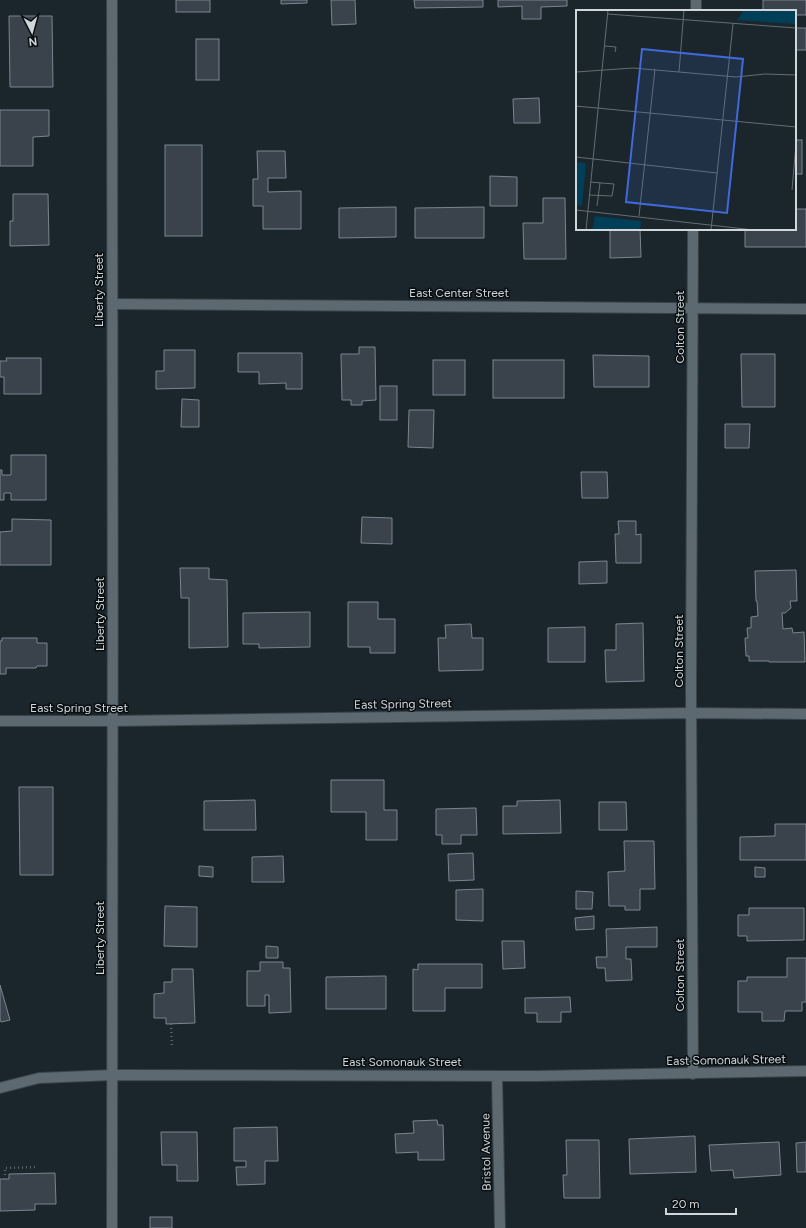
<svg xmlns="http://www.w3.org/2000/svg" width="806" height="1228" font-family="Figtree,sans-serif">
  <style>
    .building { fill: #3a424c; stroke: #7b858f }
    .lines { fill: none; stroke-linecap: round; stroke-linejoin: round }
    .minor-casing { stroke: #3a4348; stroke-width: 12 }
    .path { stroke: #5a6469; stroke-width: 2.5; stroke-dasharray: 1 3; stroke-linecap: butt }
    .minor { stroke: #5c6971; stroke-width: 10 }
    .labels { text-anchor: middle; stroke-width: 3; stroke-linejoin: round; paint-order: stroke }
    .street-label { font-size: 12px; fill: #d0d7db; stroke: #090e11 }
    .inset-road { fill: none; stroke: #636d72; stroke-width: 1 }
    .view { fill: #4169d9; fill-opacity: 0.15; stroke: #4169d9; stroke-width: 2 }
    .inset-edge { fill: none; stroke: #d0d7db; stroke-width: 2 }
  </style>
  <rect width="100%" height="100%" fill="#1b262c"/>
  <g class="building">
    <rect x="176" y="0" width="34" height="12"/>
    <polygon points="281,0 307,0 307,3 281,4"/>
    <polygon points="331,0 355,0 356,24 332,25"/>
    <polygon points="414,0 483,0 483,7 415,8"/>
    <polygon points="498,0 567,0 567,6 541,7 541,19 522,19 522,6 498,7"/>
    <polygon points="763,0 806,0 806,15 795,15 795,11 763,11"/>
    <polygon points="9,16 52,16 53,87 10,87"/>
    <rect x="795" y="28" width="11" height="22"/>
    <rect x="196" y="39" width="23" height="41"/>
    <polygon points="539,98 540,123 514,123 513,99"/>
    <polygon points="0,110 49,110 49,136 33,137 33,166 0,166"/>
    <rect x="795" y="140" width="7" height="34"/>
    <rect x="165" y="145" width="37" height="91"/>
    <polygon points="257,151 285,151 286,178 268,178 268,192 301,191 301,229 263,229 263,206 253,206 253,179 258,179"/>
    <polygon points="490,176 517,177 517,206 490,206"/>
    <polygon points="13,194 48,194 49,245 10,246 10,221 13,221"/>
    <polygon points="543,198 565,198 566,259 524,259 523,223 543,223"/>
    <polygon points="396,207 396,237 339,238 339,208"/>
    <polygon points="484,207 484,238 415,238 415,208"/>
    <polygon points="795,209 806,209 806,247 745,247 745,229 795,229"/>
    <polygon points="610,229 640,229 641,257 610,258"/>
    <polygon points="359,347 375,347 376,400 362,401 362,405 351,405 351,400 342,400 341,354 359,354"/>
    <polygon points="164,350 195,350 195,388 156,389 156,371 164,371"/>
    <polygon points="238,353 302,353 302,389 286,389 286,383 259,384 259,372 238,372"/>
    <polygon points="741,354 775,354 775,407 742,407"/>
    <polygon points="593,355 649,356 649,387 594,387"/>
    <polygon points="6,358 41,358 41,394 4,394 4,377 0,377 0,361 7,361"/>
    <rect x="433" y="360" width="32" height="35"/>
    <rect x="493" y="360" width="71" height="38"/>
    <rect x="380" y="386" width="17" height="34"/>
    <polygon points="182,399 199,400 199,427 181,427"/>
    <polygon points="409,410 434,410 433,448 408,447"/>
    <polygon points="725,424 750,424 749,448 725,448"/>
    <polygon points="11,455 46,455 46,500 11,500 11,493 4,493 4,500 0,500 0,470 2,470 2,475 11,475"/>
    <polygon points="581,472 607,472 608,498 582,498"/>
    <polygon points="362,517 392,518 392,544 361,543"/>
    <polygon points="12,519 51,520 51,565 0,565 0,532 12,531"/>
    <polygon points="618,521 636,521 636,535 641,534 641,563 616,563 615,534 619,534"/>
    <polygon points="607,561 607,583 579,584 579,562"/>
    <polygon points="180,568 209,568 209,579 227,580 228,647 189,648 189,598 181,598"/>
    <polygon points="796,570 797,601 790,601 791,608 785,613 782,613 783,629 792,628 793,633 804,632 805,662 769,662 769,661 749,661 749,656 746,656 745,638 748,638 747,628 751,628 751,617 758,616 757,601 756,601 755,571"/>
    <polygon points="348,602 378,602 378,619 395,619 395,653 370,653 370,647 348,647"/>
    <polygon points="310,612 310,647 259,648 259,644 243,644 243,613"/>
    <polygon points="643,623 644,681 606,682 605,650 616,650 616,624"/>
    <polygon points="471,624 472,638 483,638 483,670 439,671 438,638 446,638 445,625"/>
    <polygon points="585,627 585,662 548,662 548,628"/>
    <polygon points="2,638 37,638 37,643 47,643 47,666 37,666 36,668 6,668 6,674 0,674 0,641 2,641"/>
    <polygon points="331,780 384,780 384,810 397,810 397,840 366,840 366,812 331,812"/>
    <polygon points="19,787 53,787 53,875 20,875"/>
    <polygon points="255,800 256,830 204,830 204,801"/>
    <polygon points="560,800 561,833 503,834 503,806 517,806 517,801"/>
    <polygon points="599,802 626,802 627,830 599,830"/>
    <polygon points="476,808 477,835 461,835 461,844 442,844 442,835 436,835 436,809"/>
    <polygon points="775,824 806,824 806,860 740,860 740,837 775,836"/>
    <polygon points="624,841 654,841 655,889 640,889 640,910 625,910 625,906 609,906 608,872 625,871"/>
    <polygon points="473,853 474,880 449,881 448,854"/>
    <polygon points="283,856 284,882 252,882 252,857"/>
    <polygon points="199,866 213,867 213,877 199,876"/>
    <polygon points="755,867 765,868 765,877 755,877"/>
    <polygon points="483,889 483,921 456,920 456,890"/>
    <polygon points="576,891 593,892 592,909 576,909"/>
    <polygon points="165,906 197,907 197,947 164,946"/>
    <polygon points="749,908 804,908 804,940 747,941 747,936 738,936 738,915 749,915"/>
    <polygon points="594,916 594,929 576,930 575,918"/>
    <polygon points="657,927 657,947 626,947 626,959 631,959 632,980 606,981 605,968 597,968 596,957 607,957 606,929"/>
    <polygon points="502,941 524,941 525,968 503,969"/>
    <polygon points="266,946 278,947 278,958 266,958"/>
    <polygon points="787,958 806,958 806,1002 802,1002 802,1011 785,1011 784,1021 762,1021 762,1012 738,1012 738,981 747,981 747,977 787,977"/>
    <polygon points="260,962 283,962 283,968 290,968 291,1012 269,1013 269,995 265,995 265,1006 247,1006 247,971 260,971"/>
    <polygon points="418,964 482,964 482,988 445,988 445,1011 413,1011 413,969 418,970"/>
    <polygon points="172,969 193,969 195,1023 166,1024 166,1018 154,1018 154,994 164,993 164,982 172,982"/>
    <polygon points="386,976 386,1009 326,1009 326,977"/>
    <polygon points="0,985 10,1020 1,1022 0,1020"/>
    <polygon points="570,997 571,1012 561,1012 561,1022 537,1022 537,1013 525,1013 525,998"/>
    <polygon points="437,1120 438,1125 443,1125 444,1160 418,1160 418,1152 396,1153 395,1134 414,1133 413,1121"/>
    <polygon points="277,1127 278,1161 265,1161 265,1184 237,1185 236,1167 246,1167 246,1161 234,1161 234,1128"/>
    <polygon points="161,1132 197,1132 198,1181 177,1181 177,1165 162,1165"/>
    <polygon points="695,1136 696,1172 630,1174 629,1139"/>
    <polygon points="566,1140 599,1140 600,1198 564,1198 563,1175 567,1175"/>
    <polygon points="779,1142 781,1175 734,1178 733,1170 711,1171 709,1145"/>
    <polygon points="806,1142 806,1172 797,1172 796,1143"/>
    <polygon points="55,1173 56,1204 35,1204 35,1210 0,1211 0,1179 9,1179 9,1174"/>
    <rect x="150" y="1217" width="22" height="11"/>
  </g>
  <g class="lines">
    <g class="minor-casing">
      <g id="minor">
        <path d="M112 0C113 409 113 819 112 1228"/>
        <polyline points="696,11 696,0"/>
        <polyline points="113,304 806,309"/>
        <polyline points="0,721 114,721 692,713 806,714"/>
        <polyline points="693,1074 691,689 693,229"/>
        <polyline points="497,1076 500,1228"/>
        <polyline points="0,1088 39,1078 113,1075 537,1076 806,1071"/>
      </g>
    </g>
    <g class="path">
      <polyline points="171,1024 172,1048"/>
      <polyline points="5,1179 5,1168 38,1167"/>
    </g>
    <use href="#minor" class="minor"/>
  </g>
  <g class="labels">
    <g class="street-label">
      <text transform="translate(99 290) rotate(-90)" y="4">Liberty Street</text>
      <text x="459" y="297">East Center Street</text>
      <text transform="translate(680 327) rotate(-90)" y="4">Colton Street</text>
      <text transform="translate(100 614) rotate(-90)" y="4">Liberty Street</text>
      <text transform="translate(679 651) rotate(-90)" y="4">Colton Street</text>
      <text transform="translate(403 704) rotate(-1)" y="4">East Spring Street</text>
      <text x="79" y="712">East Spring Street</text>
      <text transform="translate(100 938) rotate(-90)" y="4">Liberty Street</text>
      <text transform="translate(680 975) rotate(-90)" y="4">Colton Street</text>
      <text transform="translate(726 1060) rotate(-1)" y="4">East Somonauk Street</text>
      <text x="402" y="1066">East Somonauk Street</text>
      <text transform="translate(486 1152) rotate(-91)" y="4">Bristol Avenue</text>
    </g>
  </g>
  <g transform="translate(576 10)">
    <rect width="220" height="220" fill="#1b262c"/>
    <path d="M168 0H220V14L161 10ZM0 152 10 153 6 196 0 195ZM19 206 65 211 64 220H16Z" fill="#013f58"/>
    <path class="inset-road" d="M32 4 220 18M29 36 40 37 39 42M0 62 57 58 160 67 189 64 220 65M103 62 108 0M0 96 220 117M0 147 141 163M216 180 220 134M13 185 36 186 38 174 14 172M21 196 24 173M0 200 178 220M63 206 79 59M10 220 32 0M135 220 157 14"/>
    <path class="view" d="M66 39 167 49 151 203 50 192Z"/>
    <rect width="220" height="220" class="inset-edge"/>
  </g>
  <g transform="translate(32 32) rotate(174)" stroke="#090e11" stroke-width="3" paint-order="stroke">
  <path d="M0-3L7 15L0 10L-7 15Z" fill="#d0d7db"/>
  <text y="-6" font-size="11" font-weight="bold" text-anchor="middle" fill="#d0d7db">N</text>
  </g>
  <path d="M666 1208v6h70v-6" fill="none" stroke="#d0d7db" stroke-width="2"/>
  <text x="672" y="1208" font-size="12" fill="#d0d7db" stroke="#090e11" stroke-width="3" paint-order="stroke">20 m</text>
</svg>
